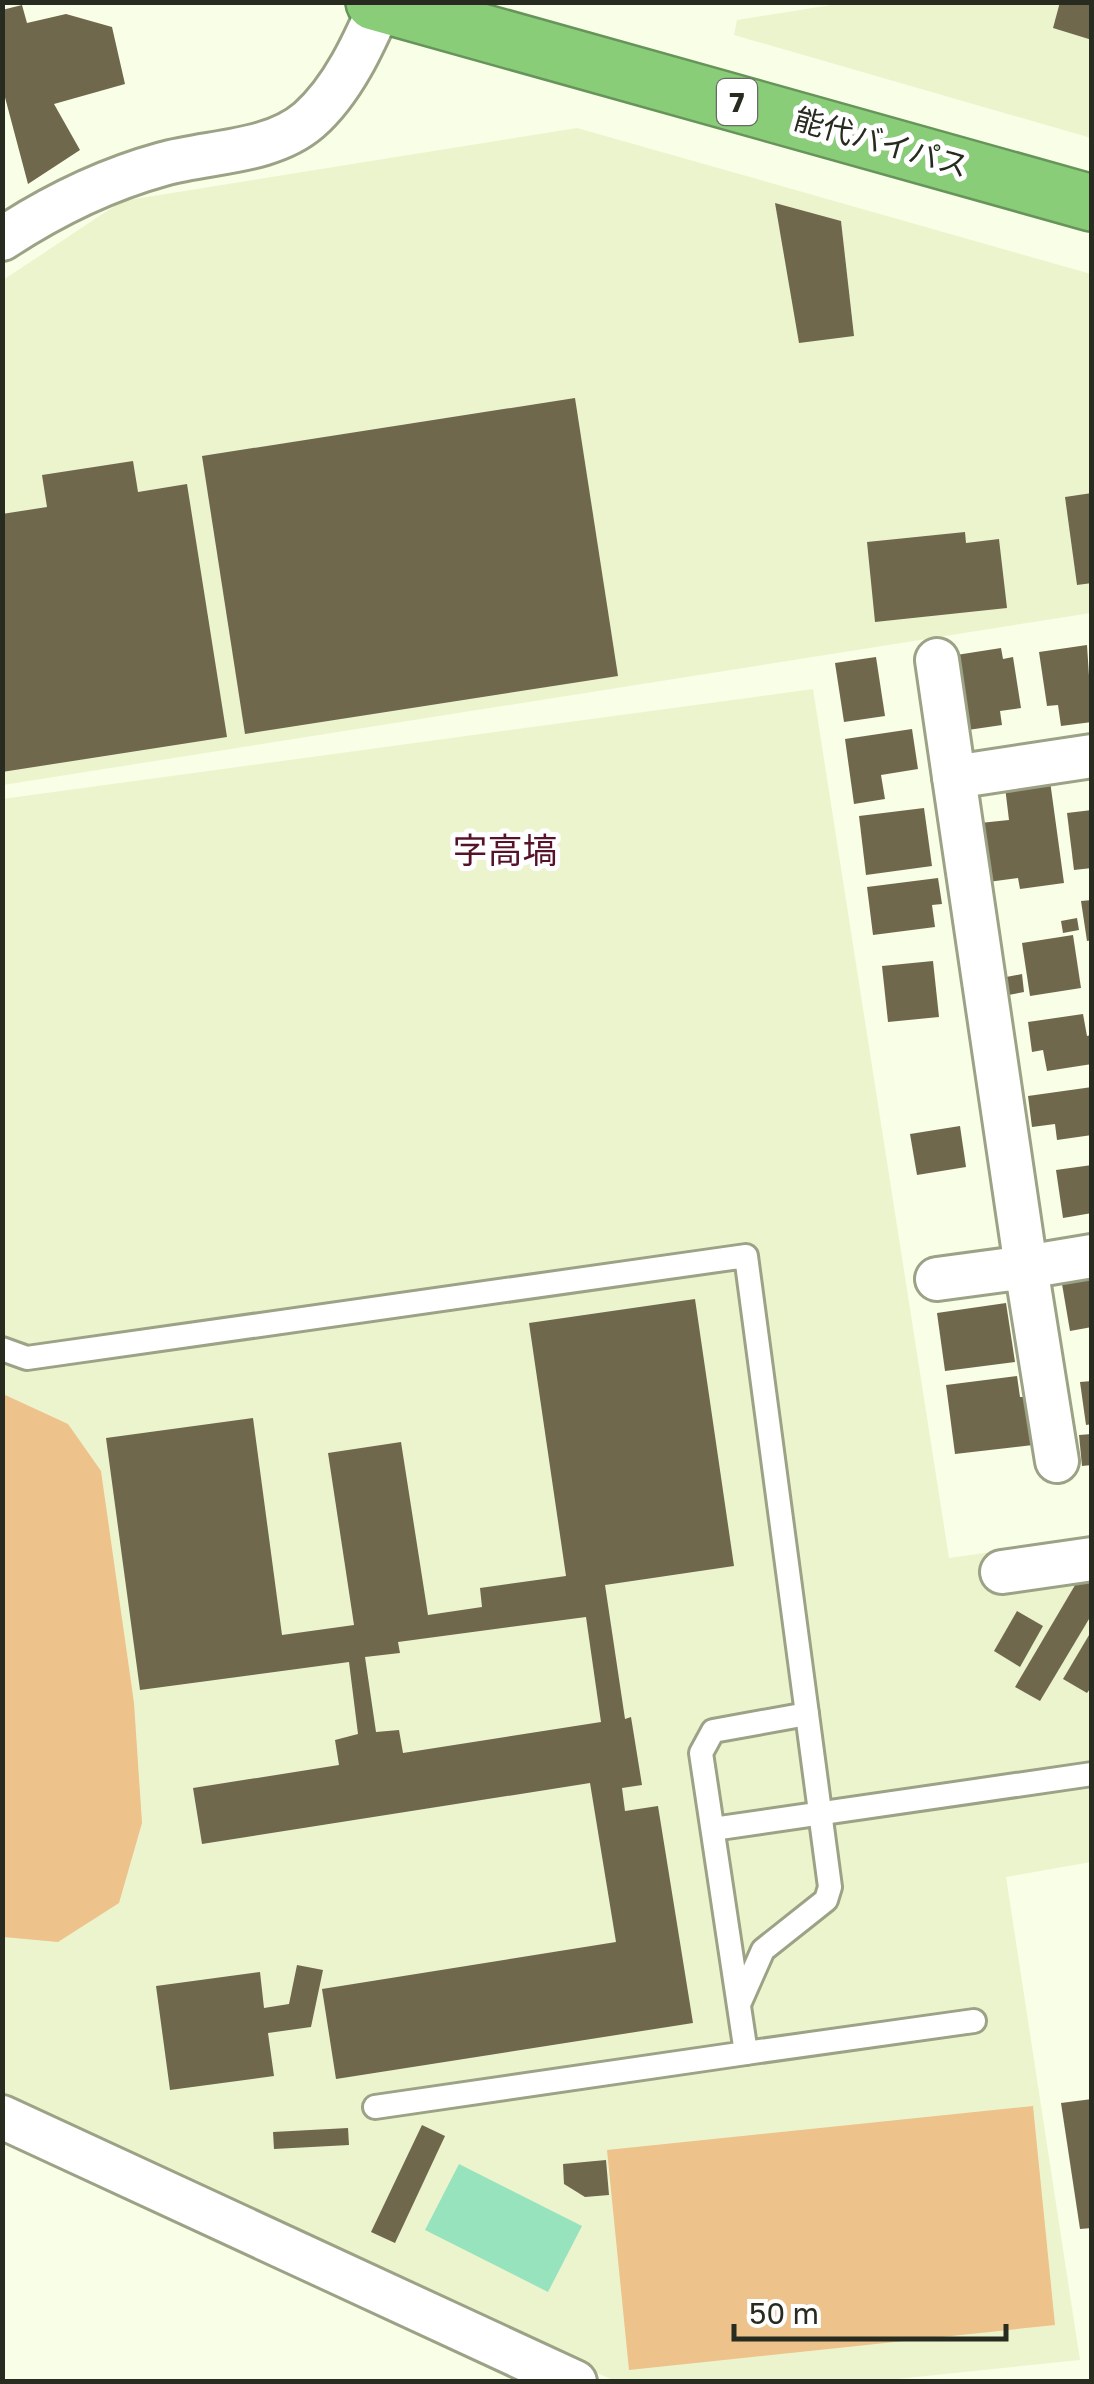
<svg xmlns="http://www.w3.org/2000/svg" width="1094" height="2384" font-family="'Golos Text','Noto Sans JP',sans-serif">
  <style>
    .built { fill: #ecf4ce }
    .green { fill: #edc28b }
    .water { fill: #97e3bd }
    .building { fill: #6f684d; fill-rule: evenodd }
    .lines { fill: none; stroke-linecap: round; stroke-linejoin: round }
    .lane-casing { stroke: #9ba285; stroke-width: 28 }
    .street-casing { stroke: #9ba285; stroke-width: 48 }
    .highway-casing { stroke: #67945a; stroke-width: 60 }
    .lane { stroke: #fff; stroke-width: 22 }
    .street { stroke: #fff; stroke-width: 42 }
    .highway { stroke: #89cd79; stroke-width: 55 }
    .labels { text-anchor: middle; stroke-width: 10; stroke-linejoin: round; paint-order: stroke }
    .shield { fill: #fff; stroke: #686b62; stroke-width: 2.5 }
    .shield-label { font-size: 28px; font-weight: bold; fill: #282b1f }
    .street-label { font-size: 30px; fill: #282b1f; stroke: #fff }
    .quarter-label { font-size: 35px; fill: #561227; stroke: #fff }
  </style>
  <rect width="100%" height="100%" fill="#f9fee6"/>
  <g class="built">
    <polygon points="844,3 1091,3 1091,138 734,35 737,20"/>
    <polygon points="577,128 1091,274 1091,613 3,785 3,280 122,201"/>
    <polygon points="813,689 949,1558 1091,1538 1091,1862 1006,1877 1080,2360 867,2382 615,2381 3,2105 2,799"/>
  </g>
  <g class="green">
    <polygon points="3,1394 68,1424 101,1471 134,1703 142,1823 119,1903 58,1942 3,1937"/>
    <polygon points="1033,2106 1055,2325 629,2370 607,2150"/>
  </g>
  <polygon class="water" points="459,2164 582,2226 548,2292 425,2230"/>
  <g class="building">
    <polygon points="1060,2 1092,2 1092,40 1053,28"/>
    <polygon points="22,5 27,23 66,14 112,27 125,84 54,104 80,150 28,184 2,86 2,10"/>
    <polygon points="775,203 841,221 854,336 799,343"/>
    <polygon points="575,398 618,676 245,734 202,456"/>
    <polygon points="133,461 138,492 187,484 227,737 2,772 2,514 47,507 42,475"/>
    <polygon points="1092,493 1092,583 1077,585 1065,497"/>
    <polygon points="965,532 966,543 999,539 1007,608 875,622 867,542"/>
    <polygon points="1087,645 1092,722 1061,726 1058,705 1047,706 1039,652"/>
    <polygon points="1001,648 1003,659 1013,657 1021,708 1000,711 1002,725 961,731 950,656"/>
    <polygon points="876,657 885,716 844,722 835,663"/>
    <polygon points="912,729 918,769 881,775 885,799 854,804 845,739"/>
    <polygon points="1050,781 1064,883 1020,889 1018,878 988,882 980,823 1009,820 1005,787"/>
    <polygon points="924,808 932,866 866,875 859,816"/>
    <polygon points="1092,810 1092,868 1074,870 1067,813"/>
    <polygon points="938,878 942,904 932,905 935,927 873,935 867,887"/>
    <polygon points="1092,900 1092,940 1087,941 1081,901"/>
    <polygon points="1077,918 1079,930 1063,933 1061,921"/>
    <polygon points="1073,935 1081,988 1030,996 1022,943"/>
    <polygon points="933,961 939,1017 888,1022 882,966"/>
    <polygon points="1022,974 1024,992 1003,996 1001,978"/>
    <polygon points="1083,1014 1087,1036 1091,1035 1092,1064 1047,1071 1043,1050 1032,1052 1028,1022"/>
    <polygon points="1092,1087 1092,1135 1057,1140 1055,1124 1032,1127 1028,1096"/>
    <polygon points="960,1126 966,1167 917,1175 910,1134"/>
    <polygon points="1092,1165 1092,1213 1063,1218 1056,1170"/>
    <polygon points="1092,1279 1092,1327 1070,1331 1062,1284"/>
    <path d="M695 1299 734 1566 605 1585 625 1719 631 1717 642 1785 622 1788 625 1811 658 1806 693 2023 336 2079 322 1989 616 1942 590 1783 202 1844 193 1788 339 1765 335 1740 358 1734 349 1662 140 1690 106 1438 253 1418 282 1635 354 1625 328 1453 401 1442 428 1615 482 1607 480 1588 566 1576 529 1323ZM586 1617 601 1722 403 1753 399 1730 376 1732 365 1657 400 1653 398 1642Z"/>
    <polygon points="1006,1303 1015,1362 945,1371 937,1313"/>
    <polygon points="1017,1376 1020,1397 1027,1397 1033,1445 955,1454 946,1385"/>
    <polygon points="1092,1381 1092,1424 1086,1425 1080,1382"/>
    <polygon points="1092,1434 1092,1465 1082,1466 1079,1435"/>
    <polygon points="1081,1575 1092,1581 1092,1614 1040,1701 1015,1687"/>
    <polygon points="1017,1611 1043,1626 1020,1667 994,1651"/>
    <polygon points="1092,1630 1092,1686 1087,1693 1063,1679"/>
    <polygon points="297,1965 323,1970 311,2027 268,2033 274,2076 170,2090 156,1986 260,1972 264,2008 289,2004"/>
    <polygon points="1092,2099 1092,2228 1080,2229 1061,2103"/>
    <polygon points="422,2125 445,2136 395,2243 371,2232"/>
    <polygon points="348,2128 349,2145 274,2149 273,2132"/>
    <polygon points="606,2160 609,2195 585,2197 564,2184 563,2164"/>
  </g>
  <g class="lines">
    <g class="lane-casing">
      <g id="lane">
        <polyline points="2,1349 27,1358 746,1256 807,1714 713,1731 701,1753 746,2053 375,2107"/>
        <polyline points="713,1829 1092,1774"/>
        <polyline points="740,2002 763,1950 826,1900 830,1887 807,1714"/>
        <polyline points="746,2053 974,2021"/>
      </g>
    </g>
    <g class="street-casing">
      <g id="street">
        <path d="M2 239C52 206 105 180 163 164 209 151 271 153 309 120 343 90 364 43 382 2"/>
        <polyline points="937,660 954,777"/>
        <polyline points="1092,756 954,777 1026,1267 1092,1256"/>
        <polyline points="937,1279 1026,1267 1057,1461"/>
        <polyline points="1002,1572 1092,1559"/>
        <polyline points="2,2117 575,2382"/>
      </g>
    </g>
    <g class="highway-casing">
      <polyline id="highway" points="374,2 1092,203"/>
    </g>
    <use href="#lane" class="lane"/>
    <use href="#street" class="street"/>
    <use href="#highway" class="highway"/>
  </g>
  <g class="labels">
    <rect class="shield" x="717" y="79" width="40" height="46" rx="8"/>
    <g class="shield-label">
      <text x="737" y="112">7</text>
    </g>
    <g class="street-label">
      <text transform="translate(881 143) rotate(16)" y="10">能代バイパス</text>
    </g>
    <g class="quarter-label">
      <text x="505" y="863">字高塙</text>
    </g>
  </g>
  <rect width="1094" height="2384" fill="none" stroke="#282b1f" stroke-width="10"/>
  <path d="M734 2324v15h272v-15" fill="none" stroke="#282b1f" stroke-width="5"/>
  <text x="749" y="2324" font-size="30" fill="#282b1f" stroke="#ffffff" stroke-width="8" paint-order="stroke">50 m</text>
</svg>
